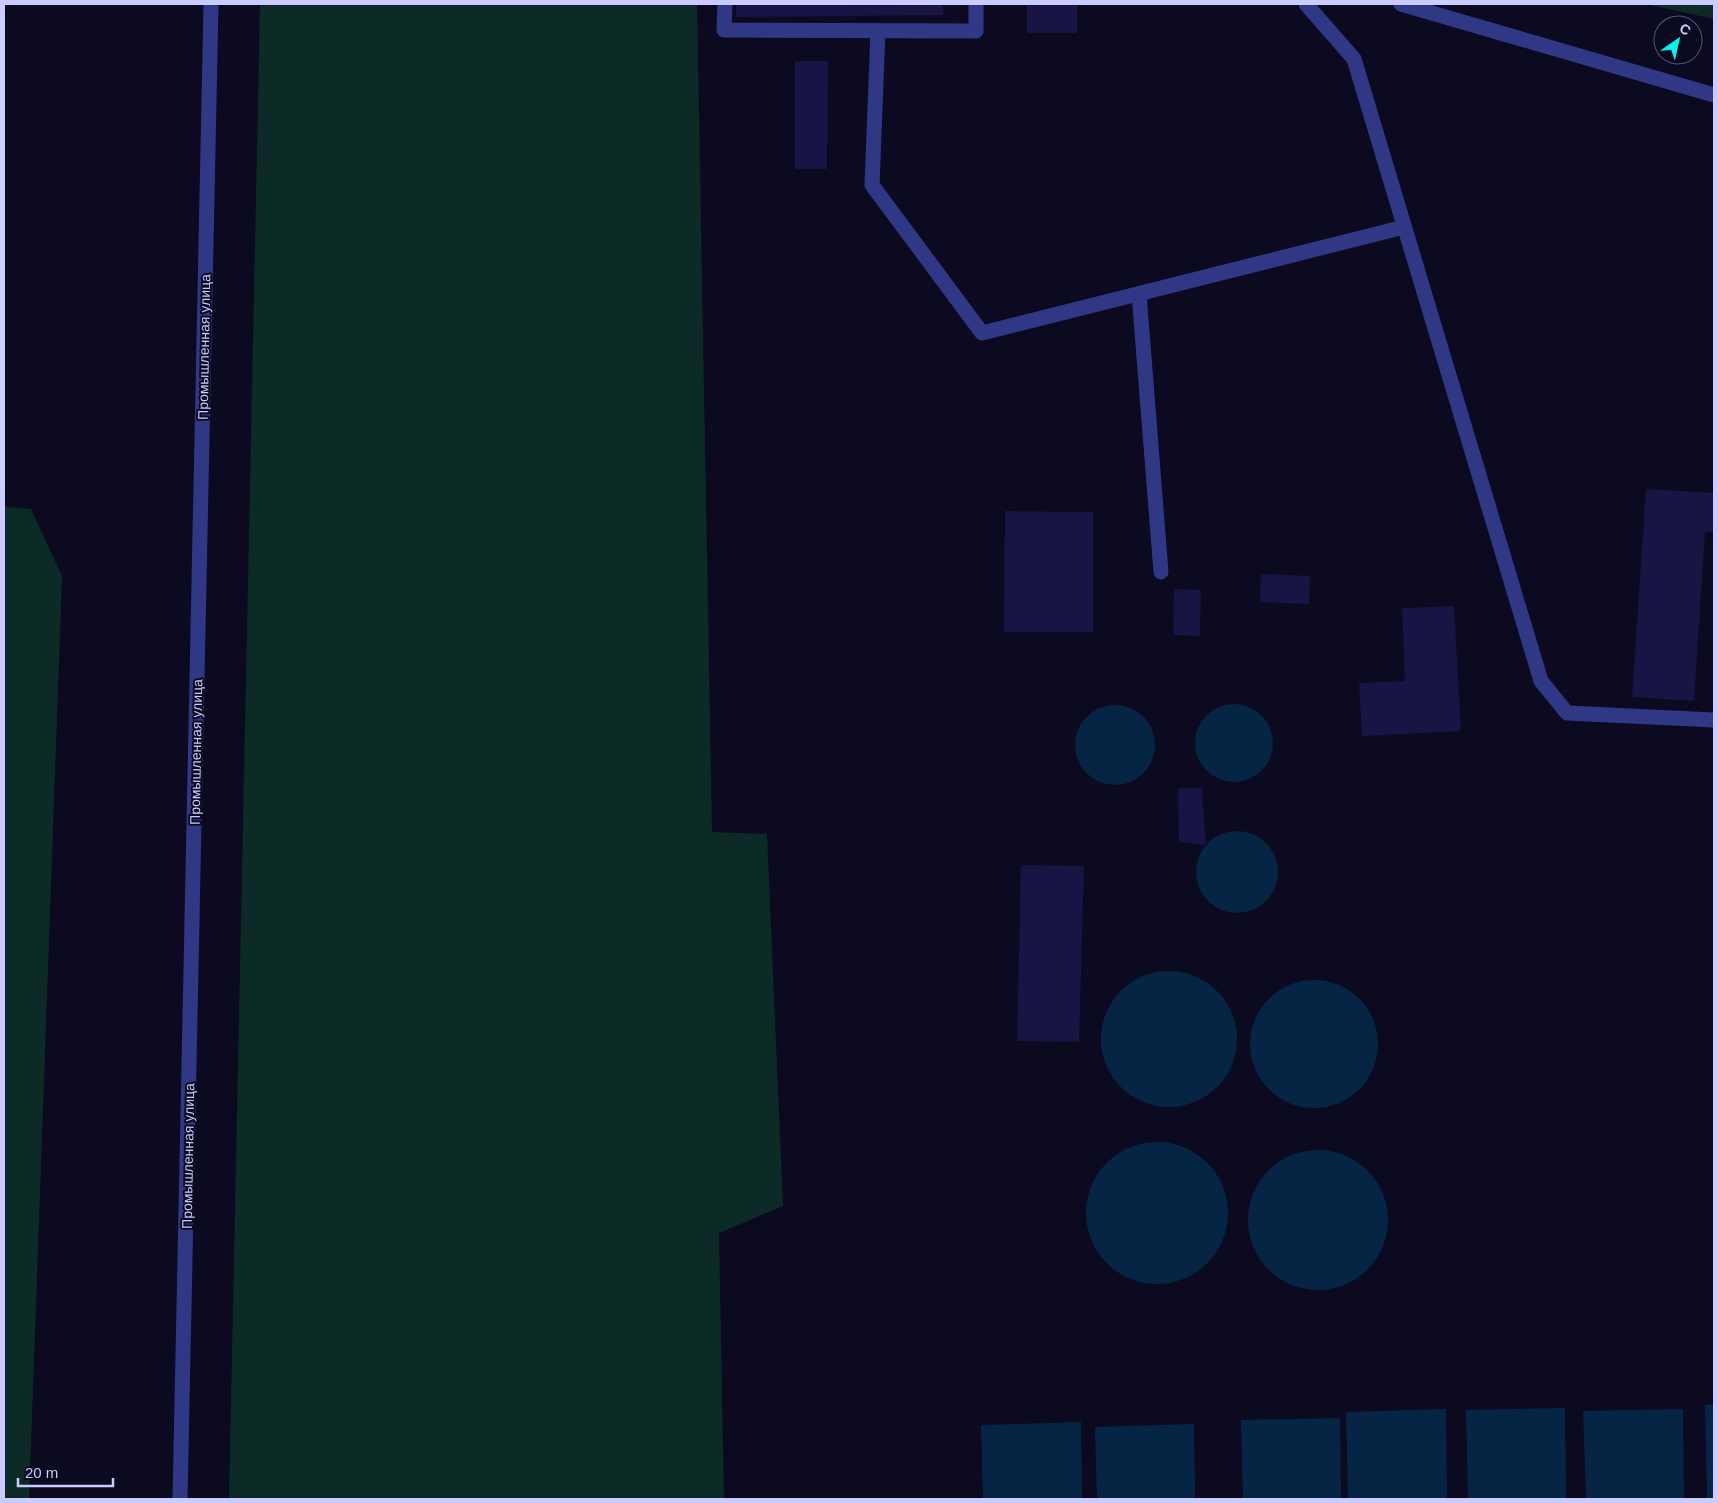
<svg xmlns="http://www.w3.org/2000/svg" width="1718" height="1503" font-family="Helvetica,sans-serif">
  <style>
    .green { fill: #0d2b26 }
    .water { fill: #062544 }
    .building { fill: #181444 }
    .lines { fill: none; stroke-linecap: round; stroke-linejoin: round }
    .minor { stroke: #303885; stroke-width: 15 }
    .labels { text-anchor: middle; stroke-width: 4; stroke-linejoin: round; paint-order: stroke }
    .street-label { font-size: 14px; fill: #cacbff; stroke: #0b0a21 }
  </style>
  <rect width="100%" height="100%" fill="#0b0a21"/>
  <g class="green">
    <polygon points="260,4 697,4 712,832 767,834 783,1206 719,1233 724,1499 229,1499"/>
    <polygon points="1645,4 1714,4 1714,19"/>
    <polygon points="4,507 31,509 62,576 29,1499 4,1499"/>
  </g>
  <g class="water">
    <circle cx="1234" cy="743" r="39"/>
    <circle cx="1115" cy="745" r="40"/>
    <circle cx="1237" cy="872" r="41"/>
    <circle cx="1169" cy="1039" r="68"/>
    <circle cx="1314" cy="1044" r="64"/>
    <circle cx="1157" cy="1213" r="71"/>
    <circle cx="1318" cy="1220" r="70"/>
    <polygon points="1714,1404 1714,1499 1707,1499 1705,1405"/>
    <polygon points="1565,1408 1566,1499 1468,1499 1466,1410"/>
    <polygon points="1446,1409 1447,1499 1348,1499 1346,1412"/>
    <polygon points="1683,1409 1684,1499 1586,1499 1583,1411"/>
    <polygon points="1340,1418 1341,1499 1243,1499 1241,1420"/>
    <polygon points="1081,1422 1082,1499 983,1499 981,1425"/>
    <polygon points="1194,1424 1195,1499 1097,1499 1095,1427"/>
  </g>
  <g class="building">
    <polygon points="736,4 943,4 943,15 736,17"/>
    <rect x="1027" y="4" width="50" height="29"/>
    <polygon points="795,61 828,61 827,169 795,169"/>
    <polygon points="1646,489 1714,493 1714,532 1705,532 1694,701 1632,697"/>
    <polygon points="1005,511 1093,512 1093,632 1004,632"/>
    <polygon points="1261,574 1310,576 1309,604 1260,602"/>
    <polygon points="1174,589 1201,590 1200,636 1173,635"/>
    <polygon points="1454,606 1461,731 1362,736 1359,683 1405,681 1402,608"/>
    <polygon points="1178,788 1202,788 1206,845 1179,842"/>
    <polygon points="1021,865 1084,866 1079,1042 1017,1041"/>
  </g>
  <g class="lines">
    <g class="minor">
      <polyline points="725,4 724,30 976,31 976,4"/>
      <polyline points="1306,4 1354,59 1541,681 1567,713 1714,720"/>
      <polyline points="1401,4 1714,95"/>
      <polyline points="878,31 872,185 982,333 1404,227"/>
      <polyline points="1139,294 1161,572"/>
      <polyline points="180,1499 211,4"/>
    </g>
  </g>
  <g class="labels">
    <g class="street-label">
      <text transform="translate(204 347) rotate(-89)" y="5">Промышленная улица</text>
      <text transform="translate(196 752) rotate(-89)" y="5">Промышленная улица</text>
      <text transform="translate(188 1156) rotate(-89)" y="5">Промышленная улица</text>
    </g>
  </g>
  <rect width="1718" height="1503" fill="none" stroke="#cacbff" stroke-width="10"/>
  <g transform="translate(1678 40) rotate(34)"><circle r="24" fill="#0b0a21" stroke="#57577a"/>
  <path d="M0-4L9 19L0 12L-9 19Z" fill="#00f5ed"/>
  <text y="-8" font-size="14" font-weight="bold" text-anchor="middle" fill="#cacbff">С</text>
  </g>
  <path d="M18 1478v8h95v-8" fill="none" stroke="#cacbff" stroke-width="2.5"/>
  <text x="25" y="1478" font-size="15" fill="#cacbff" stroke="#0b0a21" stroke-width="4" paint-order="stroke">20 m</text>
</svg>
